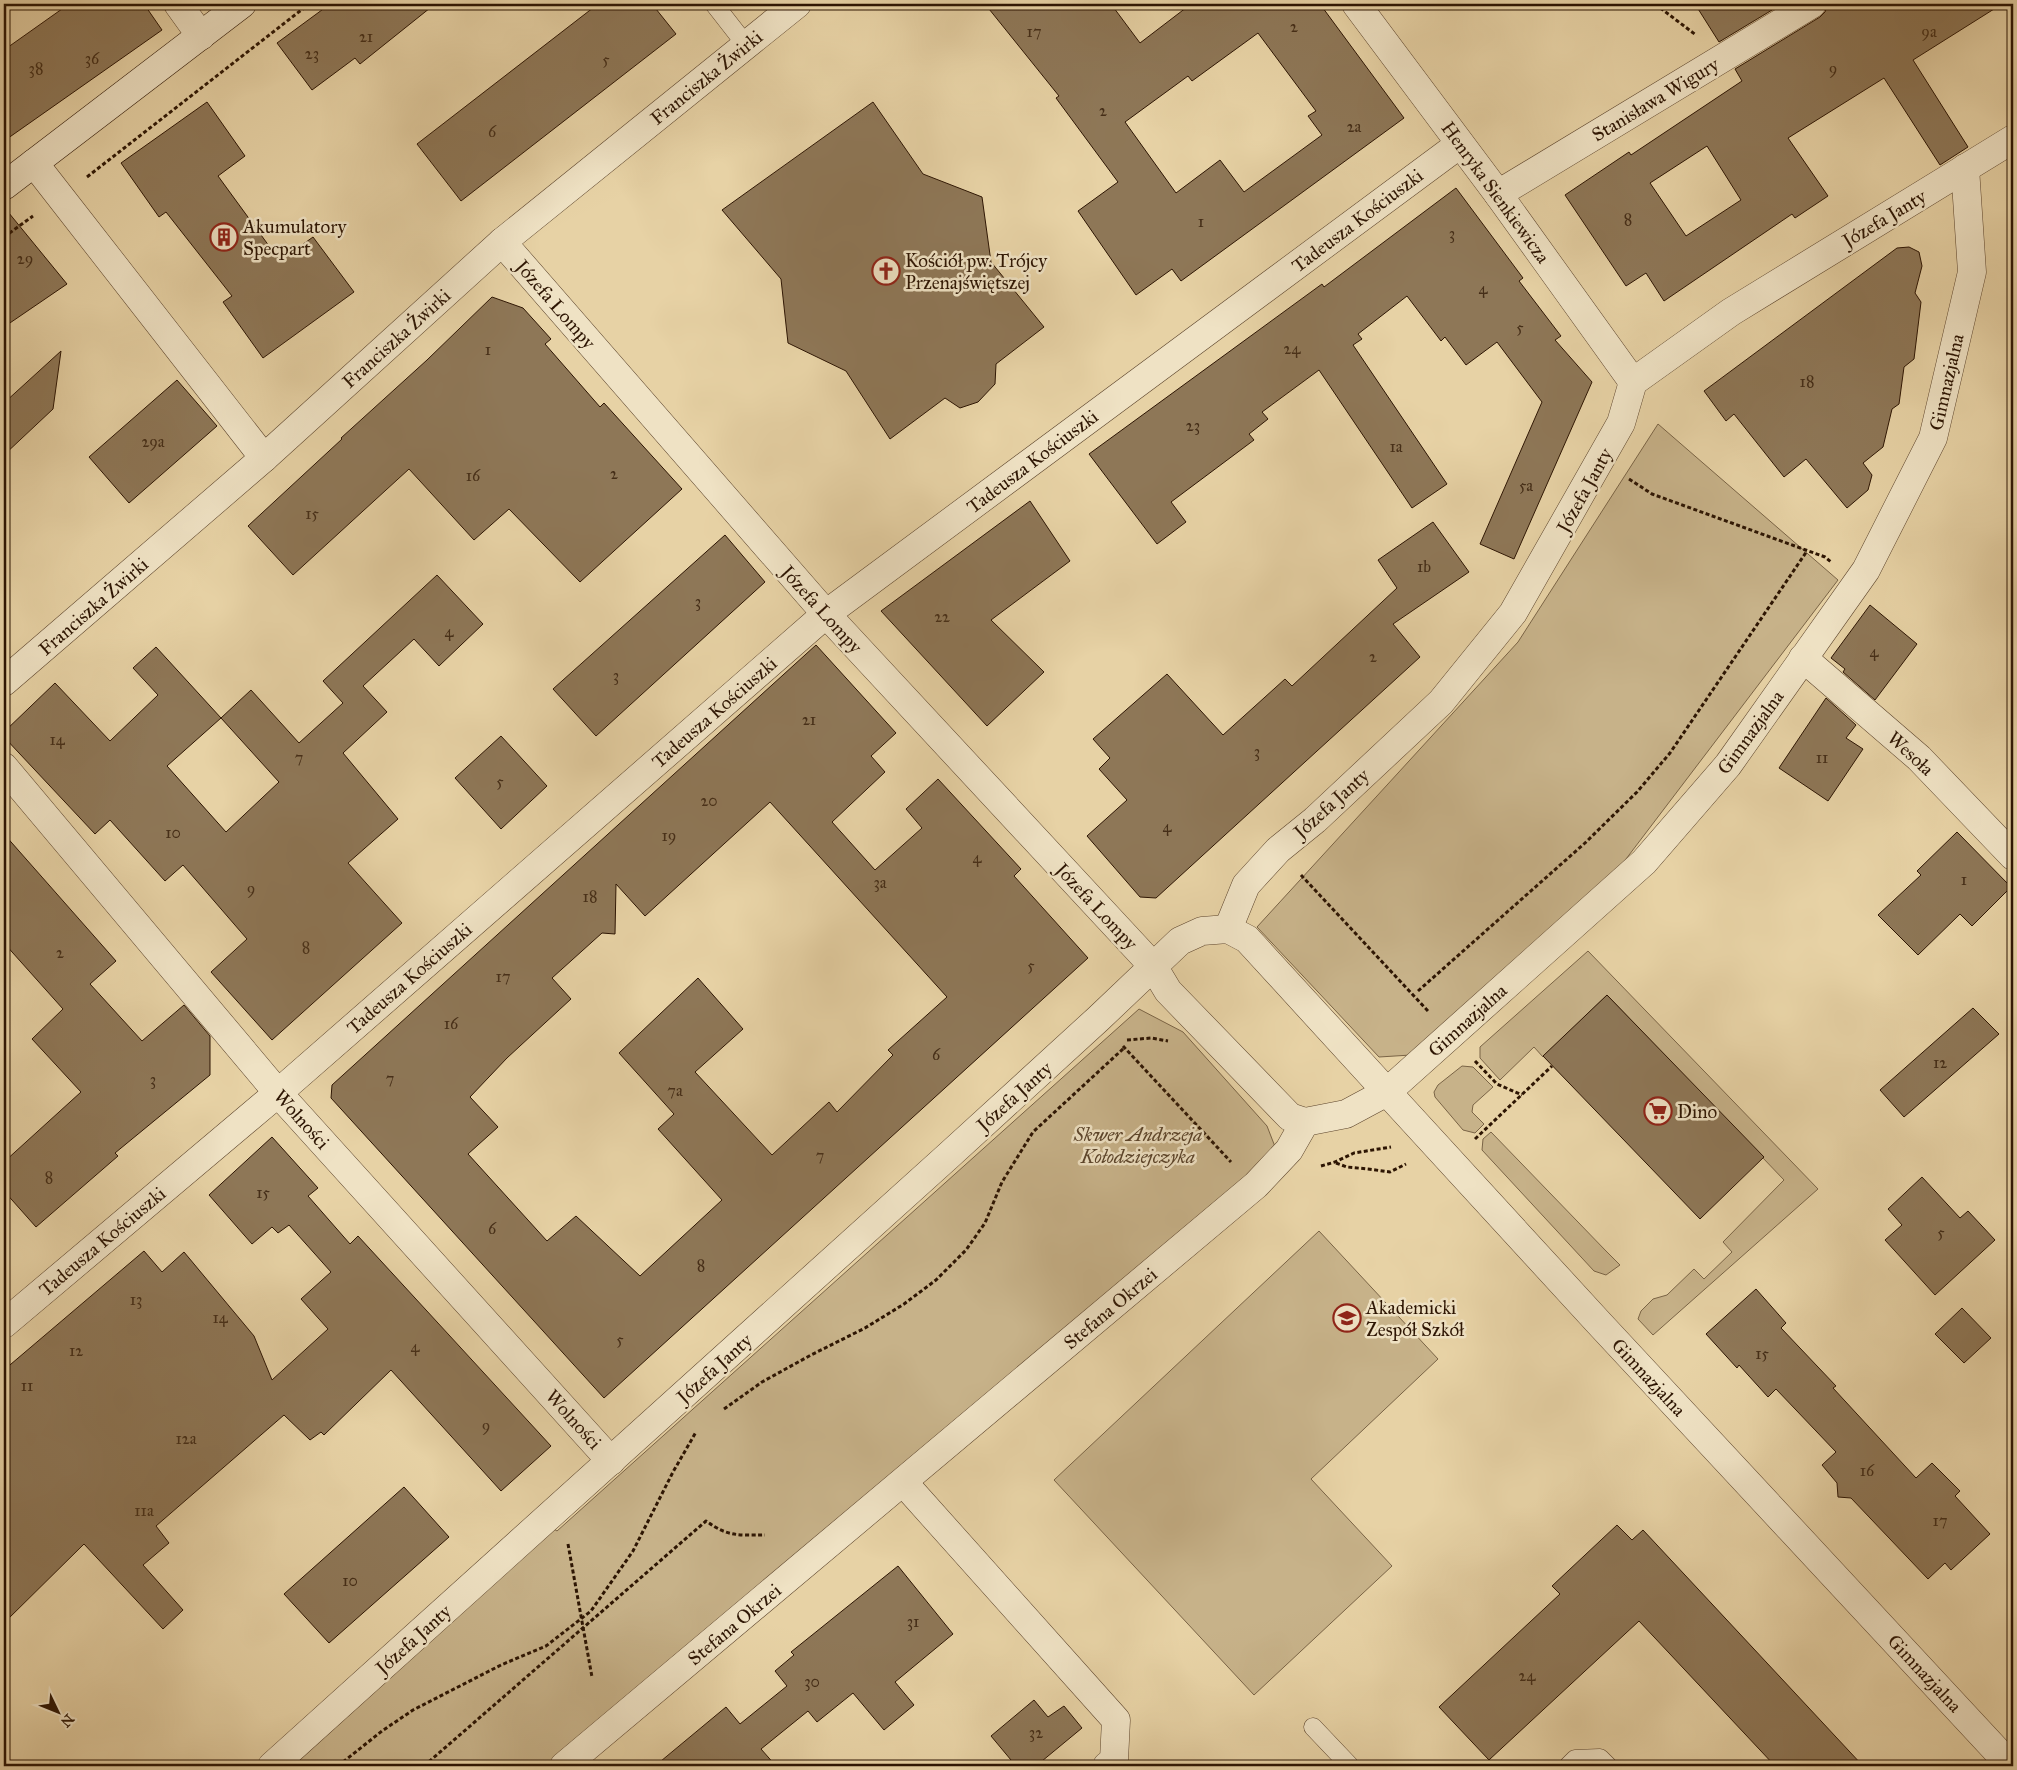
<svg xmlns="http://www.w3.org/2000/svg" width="2017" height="1770" font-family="'IM FELL Great Primer',serif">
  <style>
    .green { fill: #c7b289; stroke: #7a6446 }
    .building { fill: #8e7757; stroke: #2d1503; fill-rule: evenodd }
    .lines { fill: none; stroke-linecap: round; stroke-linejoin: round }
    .lane-casing { stroke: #5c442c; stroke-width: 19 }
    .street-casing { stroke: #5c442c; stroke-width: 29 }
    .secondary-casing { stroke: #2d1503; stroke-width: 29 }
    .path { stroke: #2d1503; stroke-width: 3; stroke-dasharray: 4 2.5; stroke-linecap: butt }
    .lane { stroke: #efe2c4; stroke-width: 18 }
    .street { stroke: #efe2c4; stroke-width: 28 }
    .secondary { stroke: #efe2c4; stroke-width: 28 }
    .labels { text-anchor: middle; stroke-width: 5; stroke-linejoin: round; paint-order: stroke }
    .number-label { font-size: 16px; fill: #452e18 }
    .street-label { font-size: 19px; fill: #2d1503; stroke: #efe2c4 }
    .poi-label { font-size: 19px; fill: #2d1503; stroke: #efe2c4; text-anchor: start }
    .park-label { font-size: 19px; font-style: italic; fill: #5b442b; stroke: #efe2c4 }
  </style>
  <rect width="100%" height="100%" fill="#e7d2a5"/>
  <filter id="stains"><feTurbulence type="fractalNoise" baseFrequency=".004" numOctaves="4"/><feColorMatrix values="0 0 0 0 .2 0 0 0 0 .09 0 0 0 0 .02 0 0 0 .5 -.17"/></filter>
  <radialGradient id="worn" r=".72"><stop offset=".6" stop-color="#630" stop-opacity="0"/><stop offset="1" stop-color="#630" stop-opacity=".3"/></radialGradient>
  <g class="green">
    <polygon points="1658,424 1838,580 1588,909 1411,1055 1379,1057 1257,927 1518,642"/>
    <polygon points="1588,951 1818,1189 1653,1335 1638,1319 1641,1311 1653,1299 1667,1295 1694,1269 1704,1279 1732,1252 1723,1242 1784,1180 1607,995 1543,1057 1534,1047 1500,1080 1480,1058 1480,1047"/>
    <polygon points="1139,1009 1183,1032 1267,1126 1279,1157 549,1766 293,1766 554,1529 557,1531"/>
    <polygon points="1462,1066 1473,1067 1493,1087 1473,1105 1472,1112 1484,1124 1475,1133 1463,1130 1435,1097 1434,1092 1438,1085"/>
    <polygon points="1491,1132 1606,1251 1620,1265 1606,1275 1594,1271 1482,1150 1483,1139"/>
    <polygon points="1319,1231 1438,1359 1311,1479 1392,1566 1254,1695 1054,1480"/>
  </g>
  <g class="building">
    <polygon points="69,4 144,4 162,30 4,141 4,50"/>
    <polygon points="330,4 435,4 360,64 355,58 312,90 277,43"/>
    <polygon points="598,4 652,4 676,34 461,201 417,144"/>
    <path d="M985 4H1111L1140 43 1191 4H1320L1404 118 1181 281 1172 269 1136 295 1078 211 1118 182 1056 98 1059 96ZM1258 33 1316 111 1308 116 1322 135 1244 192 1220 160 1176 193 1125 122 1188 76 1192 81Z"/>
    <polygon points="1695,4 1782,4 1719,42"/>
    <path d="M1828 4H2002L1913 60 1968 147 1940 165 1884 78 1788 138 1828 196 1795 218 1792 214 1664 301 1646 273 1626 286 1565 195 1629 152 1631 155 1742 81 1735 69 1820 17 1825 12ZM1707 146 1741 200 1686 236 1650 183Z"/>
    <polygon points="207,102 245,156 218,176 280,261 313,237 354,292 263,358 223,302 232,296 166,212 159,217 121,163"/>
    <polygon points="873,102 923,174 982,197 991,262 1044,327 996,364 995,384 978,402 960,408 945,398 890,439 846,371 788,343 781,279 722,210"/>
    <polygon points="1456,188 1523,278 1519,281 1561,336 1555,340 1592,382 1514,559 1480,544 1542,402 1497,342 1466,365 1445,337 1441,341 1407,296 1358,334 1362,339 1353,345 1447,484 1412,508 1319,370 1262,412 1268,419 1249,434 1254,440 1171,502 1186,522 1157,544 1089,454 1322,284 1324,287"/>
    <polygon points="4,207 67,284 4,327"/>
    <polygon points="1909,247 1919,252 1922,266 1915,293 1921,302 1914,359 1904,367 1899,404 1892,409 1883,447 1863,463 1872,475 1868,490 1847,508 1806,459 1784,477 1734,414 1726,421 1704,391 1897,248"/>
    <polygon points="492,297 523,308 551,339 545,344 600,407 604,403 682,489 580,582 509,509 474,540 409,469 293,575 248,526 342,439 341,438 427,360"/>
    <polygon points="61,351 53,409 4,455 4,403"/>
    <polygon points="177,380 217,426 129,503 89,457"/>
    <polygon points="1030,501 1070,561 991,620 1044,672 987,726 881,611"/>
    <polygon points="1433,522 1469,572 1393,624 1420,657 1156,898 1140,897 1087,836 1127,800 1099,769 1110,758 1093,739 1167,674 1223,735 1285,679 1292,686 1397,588 1378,560"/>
    <polygon points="725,535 765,582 596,736 553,689"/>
    <path d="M437 575 483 624 439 666 414 639 363 686 387 712 343 753 398 819 348 863 402 923 272 1040 211 972 247 939 183 865 165 881 110 820 95 834 4 737V732L55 683 110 741 158 695 133 668 156 647 221 718 251 690 299 743 343 703 323 681ZM221 718 279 782 226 832 167 766Z"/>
    <polygon points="1870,605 1917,644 1875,700 1843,672 1845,669 1831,658"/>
    <path d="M816 645 896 733 871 756 885 772 832 822 875 870 922 828 906 809 938 779 1021 869 1014 876 1088 958 604 1398 331 1098 332 1085ZM770 802 947 997 888 1050 893 1055 837 1112 829 1102 772 1155 695 1072 743 1029 698 978 619 1053 674 1114 658 1129 722 1200 640 1276 576 1216 547 1241 468 1154 498 1127 470 1097 507 1058 571 999 552 978 602 933 615 934 616 884 645 916Z"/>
    <polygon points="1826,698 1856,725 1846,738 1863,749 1828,801 1779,768"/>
    <polygon points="501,736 547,786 501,829 455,778"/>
    <polygon points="1957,832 2011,887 1972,926 1960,914 1918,955 1878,915 1921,875 1917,871"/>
    <polygon points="4,834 116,961 90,984 142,1041 184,1005 210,1036 210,1075 115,1153 118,1156 36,1227 4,1191 4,1162 81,1092 32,1039 63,1009 4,943"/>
    <polygon points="1607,995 1764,1157 1700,1219 1543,1056"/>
    <polygon points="1973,1008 1999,1034 1904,1117 1880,1090"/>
    <polygon points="272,1137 318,1188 308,1196 350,1244 358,1236 551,1446 501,1491 391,1370 324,1435 321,1432 310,1440 284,1415 156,1526 169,1543 143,1565 183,1610 163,1629 84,1544 4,1623 4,1370 144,1251 162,1272 184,1252 254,1336 272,1380 328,1329 301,1299 331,1272 289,1225 278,1233 272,1227 252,1244 209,1195"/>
    <polygon points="1922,1177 1960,1218 1968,1211 1995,1240 1935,1295 1885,1240 1902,1225 1888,1209"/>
    <polygon points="1756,1289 1786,1323 1781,1328 1836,1386 1833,1388 1916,1478 1932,1463 1960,1491 1955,1496 1990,1534 1951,1570 1945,1563 1928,1579 1851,1498 1838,1497 1837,1483 1822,1465 1836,1452 1776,1389 1768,1397 1739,1365 1737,1368 1706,1334"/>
    <polygon points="1962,1308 1991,1338 1964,1363 1935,1334"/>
    <polygon points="404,1487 449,1537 329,1643 284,1594"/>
    <polygon points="1617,1525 1632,1540 1643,1530 1863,1766 1775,1766 1639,1621 1489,1760 1439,1707 1560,1594 1552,1586"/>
    <polygon points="898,1566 953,1634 895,1682 914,1705 884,1730 853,1693 817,1722 808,1711 761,1749 776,1766 655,1766 726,1707 740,1724 787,1686 775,1671 794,1655 791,1652"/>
    <polygon points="1034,1700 1048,1717 1064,1706 1082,1728 1036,1766 1016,1766 991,1736"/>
  </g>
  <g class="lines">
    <g class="lane-casing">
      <g id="lane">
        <polyline points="714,4 746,45"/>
        <polyline points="1313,1727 1350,1766"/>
        <polyline points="1568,1766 1575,1759 1600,1758 1608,1766"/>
      </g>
    </g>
    <g class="street-casing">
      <g id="street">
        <polyline points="178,4 201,36"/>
        <polyline points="1356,4 1498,194 1633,382"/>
        <polyline points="34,163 264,458"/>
        <polyline points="1965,168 1972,272 1933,438 1866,570 1728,765 1644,862 1387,1092 1598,1322 2011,1766"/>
        <polyline points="1498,194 1812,4"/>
        <polyline points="1803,658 1919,758 2013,856"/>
        <polyline points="4,682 264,458 502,242 797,4"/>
        <polyline points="4,767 278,1093 611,1461"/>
        <polyline points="1228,929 1246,885 1278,850 1315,820 1441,702 1513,613 1621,423 1633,382 1731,312 2013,139"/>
        <polyline points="4,1324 278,1093 826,614 1460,144"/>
        <polyline points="904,1483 1116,1720 1114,1760 1107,1766"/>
        <polyline points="272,1766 947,1157 1098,1019 1180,941 1202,931 1228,929 1247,939 1387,1092 1346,1114 1305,1122 1290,1117 1168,991 1153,966 826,614 502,242"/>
        <polyline points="564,1766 1256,1185 1289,1150 1305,1122"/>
      </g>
    </g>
    <g class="secondary-casing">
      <polyline id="secondary" points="4,186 242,4"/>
    </g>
    <g class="path">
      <polyline points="1655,4 1696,35"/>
      <polyline points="87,177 309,4"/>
      <polyline points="4,237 33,216"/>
      <polyline points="1629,479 1652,494 1825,557 1831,562"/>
      <polyline points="1301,875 1428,1011"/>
      <polyline points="1418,991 1585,843 1637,792 1670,753 1807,551"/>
      <polyline points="1127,1040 1151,1038 1168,1041"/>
      <polyline points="1123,1046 1231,1162"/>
      <polyline points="1475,1061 1497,1084 1522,1095"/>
      <polyline points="1475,1139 1552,1066"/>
      <polyline points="1336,1163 1347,1167 1368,1169 1390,1172 1406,1164"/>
      <polyline points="1321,1166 1335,1162 1354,1153 1391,1147"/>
      <polyline points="724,1409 762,1382 811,1355 865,1328 904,1304 936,1280 966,1250 985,1223 1002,1182 1033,1132 1124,1048"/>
      <polyline points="568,1544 592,1677"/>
      <polyline points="338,1766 382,1731 413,1710 501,1665 546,1646 591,1611 633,1551 673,1472 696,1432"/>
      <path d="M424 1766 706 1521C728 1537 738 1535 765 1535"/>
    </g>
    <use href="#lane" class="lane"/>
    <use href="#street" class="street"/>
    <use href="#secondary" class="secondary"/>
  </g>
  <defs>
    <g id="building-ring" transform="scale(1.4375)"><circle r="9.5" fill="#efe2c4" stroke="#8f2418" stroke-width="1.5"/><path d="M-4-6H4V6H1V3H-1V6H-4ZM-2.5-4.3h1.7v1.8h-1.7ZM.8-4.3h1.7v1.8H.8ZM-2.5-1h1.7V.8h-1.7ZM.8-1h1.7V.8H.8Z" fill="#8f2418"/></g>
    <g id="church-ring" transform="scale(1.4375)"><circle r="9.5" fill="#efe2c4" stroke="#8f2418" stroke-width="1.5"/><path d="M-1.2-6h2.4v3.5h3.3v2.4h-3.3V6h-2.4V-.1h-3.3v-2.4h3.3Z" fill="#8f2418"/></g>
    <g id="supermarket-ring" transform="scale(1.4375)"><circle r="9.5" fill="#efe2c4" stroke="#8f2418" stroke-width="1.5"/><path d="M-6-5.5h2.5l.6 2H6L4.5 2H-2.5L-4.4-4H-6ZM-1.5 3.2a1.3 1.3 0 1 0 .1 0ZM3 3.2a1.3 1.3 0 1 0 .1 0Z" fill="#8f2418"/></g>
    <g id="school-ring" transform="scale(1.4375)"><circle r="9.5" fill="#efe2c4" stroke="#8f2418" stroke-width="1.5"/><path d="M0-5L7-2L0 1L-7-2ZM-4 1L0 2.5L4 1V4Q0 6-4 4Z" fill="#8f2418"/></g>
  </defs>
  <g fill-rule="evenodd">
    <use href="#building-ring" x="224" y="237"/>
    <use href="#church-ring" x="886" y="271"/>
    <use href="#supermarket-ring" x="1658" y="1111"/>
    <use href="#school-ring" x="1347" y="1318"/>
  </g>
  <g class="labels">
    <g class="number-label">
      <text x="1294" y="32">2</text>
      <text x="1034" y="37">17</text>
      <text x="1929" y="37">9a</text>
      <text x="366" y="42">21</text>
      <text x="312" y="59">23</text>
      <text x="92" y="64">36</text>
      <text x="606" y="65">5</text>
      <text x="36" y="74">38</text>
      <text x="1833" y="74">9</text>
      <text x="1103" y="116">2</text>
      <text x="1354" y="132">2a</text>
      <text x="492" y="137">6</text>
      <text x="1628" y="225">8</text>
      <text x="1201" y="227">1</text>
      <text x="1452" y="239">3</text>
      <text x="25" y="264">29</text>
      <text x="1483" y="294">4</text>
      <text x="1520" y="333">5</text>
      <text x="1292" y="354">24</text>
      <text x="488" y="355">1</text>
      <text x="1807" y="387">18</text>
      <text x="1193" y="431">23</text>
      <text x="153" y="447">29a</text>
      <text x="1396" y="452">1a</text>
      <text x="614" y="479">2</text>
      <text x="473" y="481">16</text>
      <text x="1526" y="491">5a</text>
      <text x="312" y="519">15</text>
      <text x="1424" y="572">1b</text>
      <text x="698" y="607">3</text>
      <text x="942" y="622">22</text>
      <text x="449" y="637">4</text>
      <text x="1874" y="657">4</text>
      <text x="1373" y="662">2</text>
      <text x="616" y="681">3</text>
      <text x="809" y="725">21</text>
      <text x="57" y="745">14</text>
      <text x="1257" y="757">3</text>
      <text x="299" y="763">7</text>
      <text x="1822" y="763">11</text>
      <text x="500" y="787">5</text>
      <text x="709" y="806">20</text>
      <text x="1167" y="832">4</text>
      <text x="173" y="838">10</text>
      <text x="669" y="841">19</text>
      <text x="977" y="863">4</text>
      <text x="1964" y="885">1</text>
      <text x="880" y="888">3a</text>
      <text x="251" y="894">9</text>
      <text x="590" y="902">18</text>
      <text x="306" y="953">8</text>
      <text x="60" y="958">2</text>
      <text x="1031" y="971">5</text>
      <text x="503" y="982">17</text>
      <text x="451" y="1029">16</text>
      <text x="936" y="1060">6</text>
      <text x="1940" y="1068">12</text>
      <text x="390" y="1084">7</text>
      <text x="153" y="1085">3</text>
      <text x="675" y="1096">7a</text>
      <text x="820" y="1161">7</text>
      <text x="49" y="1183">8</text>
      <text x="263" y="1198">15</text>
      <text x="492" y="1234">6</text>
      <text x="1941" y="1238">5</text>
      <text x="701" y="1271">8</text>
      <text x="136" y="1305">13</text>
      <text x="220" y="1323">14</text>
      <text x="620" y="1345">5</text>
      <text x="415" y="1352">4</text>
      <text x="76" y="1356">12</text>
      <text x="1762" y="1359">15</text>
      <text x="27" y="1391">11</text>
      <text x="486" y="1431">9</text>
      <text x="186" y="1444">12a</text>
      <text x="1867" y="1476">16</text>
      <text x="144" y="1516">11a</text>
      <text x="1940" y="1526">17</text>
      <text x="350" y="1586">10</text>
      <text x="913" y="1627">31</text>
      <text x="1527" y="1681">24</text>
      <text x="812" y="1687">30</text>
      <text x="1036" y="1738">32</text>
    </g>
    <g class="street-label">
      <text transform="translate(706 77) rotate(-39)" y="7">Franciszka Żwirki</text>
      <text transform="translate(1655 99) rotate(-31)" y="7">Stanisława Wigury</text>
      <text transform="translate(1496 192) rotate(54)" y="7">Henryka Sienkiewicza</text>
      <text transform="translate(1884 218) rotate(-31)" y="7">Józefa Janty</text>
      <text transform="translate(1357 220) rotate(-37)" y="7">Tadeusza Kościuszki</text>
      <text transform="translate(556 304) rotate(49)" y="7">Józefa Lompy</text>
      <text transform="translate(396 338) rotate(-42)" y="7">Franciszka Żwirki</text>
      <text transform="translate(1946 382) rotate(-77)" y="7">Gimnazjalna</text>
      <text transform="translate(1032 461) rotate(-37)" y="7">Tadeusza Kościuszki</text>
      <text transform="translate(1584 490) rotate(-61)" y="7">Józefa Janty</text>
      <text transform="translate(93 606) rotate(-41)" y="7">Franciszka Żwirki</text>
      <text transform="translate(822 609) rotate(48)" y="7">Józefa Lompy</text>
      <text transform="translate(714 712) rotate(-41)" y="7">Tadeusza Kościuszki</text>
      <text transform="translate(1750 732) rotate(-54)" y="7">Gimnazjalna</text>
      <text transform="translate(1911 753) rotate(43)" y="7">Wesoła</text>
      <text transform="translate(1331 803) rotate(-42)" y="7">Józefa Janty</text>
      <text transform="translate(1097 906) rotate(47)" y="7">Józefa Lompy</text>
      <text transform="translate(409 978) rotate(-41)" y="7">Tadeusza Kościuszki</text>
      <text transform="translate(1467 1020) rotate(-42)" y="7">Gimnazjalna</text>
      <text transform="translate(1014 1096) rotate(-42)" y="7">Józefa Janty</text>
      <text transform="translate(302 1119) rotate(48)" y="7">Wolności</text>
      <text transform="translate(102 1241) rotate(-40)" y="7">Tadeusza Kościuszki</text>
      <text transform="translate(1110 1308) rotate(-40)" y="7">Stefana Okrzei</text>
      <text transform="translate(714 1368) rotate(-42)" y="7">Józefa Janty</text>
      <text transform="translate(1649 1377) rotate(47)" y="7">Gimnazjalna</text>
      <text transform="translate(574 1419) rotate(48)" y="7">Wolności</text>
      <text transform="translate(734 1624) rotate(-40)" y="7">Stefana Okrzei</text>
      <text transform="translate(413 1639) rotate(-42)" y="7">Józefa Janty</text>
      <text transform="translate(1925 1673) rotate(47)" y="7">Gimnazjalna</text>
    </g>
    <g class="poi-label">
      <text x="243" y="233">Akumulatory<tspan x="243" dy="22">Specpart</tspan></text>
      <text x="905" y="267">Kościół pw. Trójcy<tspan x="905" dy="22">Przenajświętszej</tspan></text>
      <text x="1677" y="1118">Dino</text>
      <text x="1366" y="1314">Akademicki<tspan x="1366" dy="22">Zespół Szkół</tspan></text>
    </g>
    <g class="park-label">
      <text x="1138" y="1141">Skwer Andrzeja<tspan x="1138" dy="22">Kołodziejczyka</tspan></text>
    </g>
  </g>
  <rect width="2017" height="1770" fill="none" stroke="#e7d2a5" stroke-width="20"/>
  <rect x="5" y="5" width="2007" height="1760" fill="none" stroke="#2d1503" stroke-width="2.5"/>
  <rect x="10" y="10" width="1997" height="1750" fill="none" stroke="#2d1503"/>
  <g transform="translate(58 1712) rotate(133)" stroke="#efe2c4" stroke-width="4" paint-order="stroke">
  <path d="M0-4L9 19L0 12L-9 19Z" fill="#2d1503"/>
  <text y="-8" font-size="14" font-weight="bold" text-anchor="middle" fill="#2d1503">N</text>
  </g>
  <rect width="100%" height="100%" filter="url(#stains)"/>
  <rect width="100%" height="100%" fill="url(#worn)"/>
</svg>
